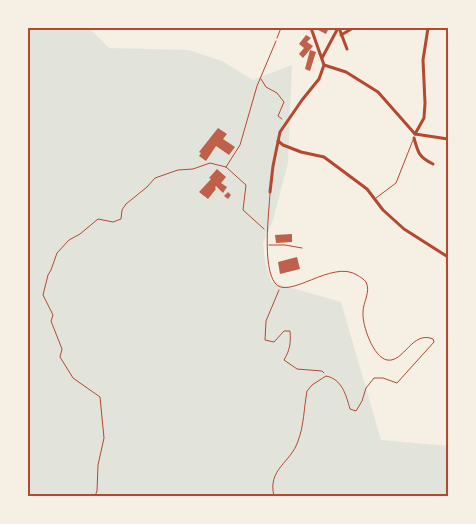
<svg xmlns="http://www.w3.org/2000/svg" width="476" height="524" font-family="Roboto,sans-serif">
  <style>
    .green { fill: #e2e4dc }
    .building { fill: #bf614a }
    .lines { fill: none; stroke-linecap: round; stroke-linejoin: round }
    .path { stroke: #b5482f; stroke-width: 1 }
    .service { stroke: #b5482f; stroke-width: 1 }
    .minor { stroke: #b5482f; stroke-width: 3 }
    .neatline { fill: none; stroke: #b5482f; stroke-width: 2 }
  </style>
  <rect width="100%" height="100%" fill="#f6efe4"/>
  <polygon class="green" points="28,28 89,28 109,48 189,50 222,61 253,80 292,65 288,163 273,220 263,243 265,261 271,282 341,302 381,440 448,446 448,496 28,496"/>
  <g class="building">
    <polygon points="317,28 329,28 326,34 316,29"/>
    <polygon points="306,35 311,38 307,42 313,46 303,58 299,54 304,48 299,44"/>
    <polygon points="310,50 316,52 310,71 305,69"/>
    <polygon points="218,128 227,134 223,139 235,147 229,155 216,146 206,161 199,156 201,153 199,152"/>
    <polygon points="217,169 226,177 221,183 227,187 223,193 216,186 215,188 216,189 208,199 199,192 211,179 209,178"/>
    <polygon points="228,192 231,195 228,199 224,196"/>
    <polygon points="292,234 292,242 276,243 275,235"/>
    <polygon points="297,257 300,269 280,274 278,262"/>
  </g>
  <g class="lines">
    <g class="path">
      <polyline points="261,79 266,87 277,93 284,102 278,116 282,119"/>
      <polyline points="226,167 240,145 257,86 276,41"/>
      <path d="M279 290 266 321 265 340 274 342 284 331H290C291 342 290 350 284 360L297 369 322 371 324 373"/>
      <polyline points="95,496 97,491 98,465 104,438 100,397 73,378 60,357 62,349 51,321 53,315 43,295 48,275 51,270 57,253 69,240 80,234 98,219 113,222 121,219 122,210 126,204 147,187 155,178 178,170 193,169 210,163 226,167 246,185 243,210 264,229"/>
    </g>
    <g class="service">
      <polyline points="277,38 281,28"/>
      <path d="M270 193C269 213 262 266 275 283 288 301 332 259 357 275 360 277 364 279 366 282 371 292 363 302 363 312 362 325 373 357 387 360 404 363 412 330 433 339L434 342 397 383 383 378H374L366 388 362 401 356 411 350 409C346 395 342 379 326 376L312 385 307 391C304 407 304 426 298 441 291 463 267 469 274 496"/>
      <polyline points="376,198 396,183 413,140"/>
      <polyline points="269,245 285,245 302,248"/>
    </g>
    <g class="minor">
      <polyline points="339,28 347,49"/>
      <polyline points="341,35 353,28"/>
      <polyline points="322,58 338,28"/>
      <polyline points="324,65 346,72 378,92 415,134 448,139"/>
      <polyline points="415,134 424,118 425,103 423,60 428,28"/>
      <path d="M414 138C418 153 419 157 433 164"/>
      <polyline points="278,141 283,145 301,152 324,157 367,189 383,210 404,229 448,257"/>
      <polyline points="270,192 273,166 280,132 302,100 319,79 324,65 311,28"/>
    </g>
  </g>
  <rect width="476" height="524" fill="none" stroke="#f6efe4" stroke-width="58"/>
  <rect x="29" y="29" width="418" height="466" class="neatline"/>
</svg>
